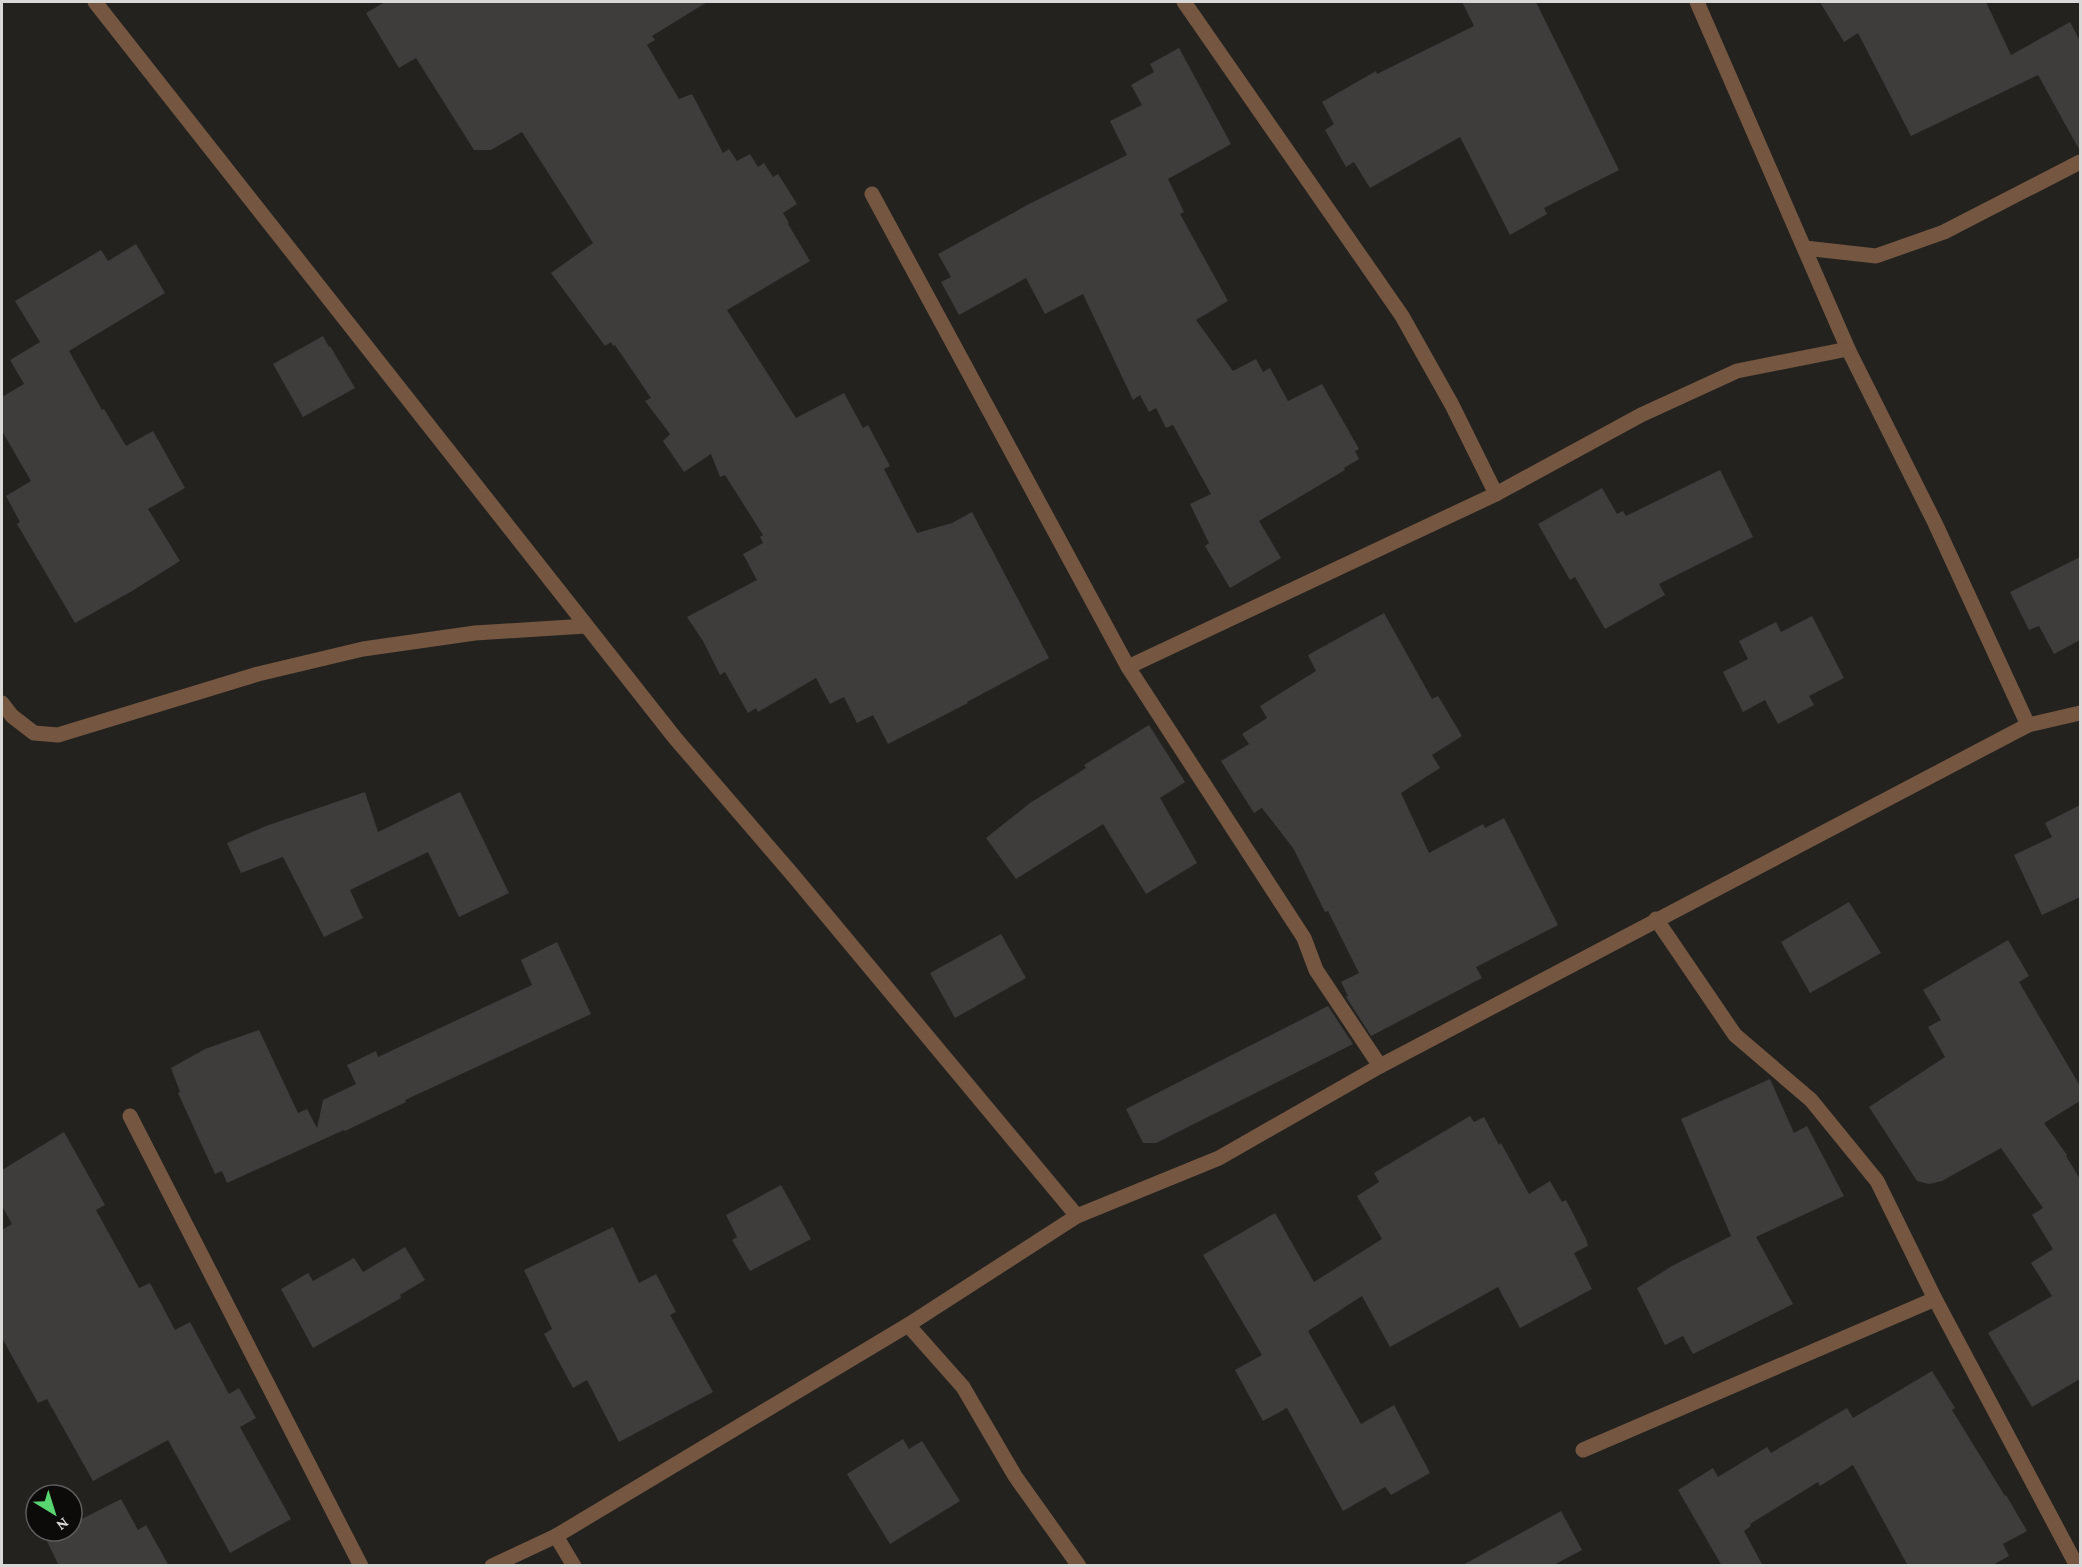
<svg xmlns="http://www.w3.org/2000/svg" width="2082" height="1567" font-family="'Crimson Pro',serif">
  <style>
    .building { fill: #3f3d3b }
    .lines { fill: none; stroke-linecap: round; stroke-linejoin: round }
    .minor { stroke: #745641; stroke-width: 15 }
  </style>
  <rect width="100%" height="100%" fill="#23221f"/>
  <g class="building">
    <polygon points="385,2 707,2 652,36 655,40 647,45 679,99 692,94 723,153 729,149 737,161 750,154 758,167 764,163 773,177 778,174 797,204 783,213 789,223 788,224 810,261 727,310 796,418 844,393 863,428 868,425 890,466 884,469 917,533 952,523 972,512 1049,658 967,702 968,703 888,744 873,715 857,723 844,697 830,704 816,678 758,712 756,708 748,713 725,672 720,675 703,641 687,617 757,580 743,554 763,543 760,537 763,535 725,475 720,477 711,454 684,472 663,441 670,434 645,401 651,398 615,345 613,346 611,342 605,346 551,273 593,243 522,132 491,150 474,150 416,58 399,68 366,13"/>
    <polygon points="1462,2 1536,2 1619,170 1544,208 1547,214 1510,235 1460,137 1370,188 1354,162 1346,167 1325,130 1334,124 1322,102 1376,71 1377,74 1474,26"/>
    <polygon points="1820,2 1986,2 2011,55 2070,22 2080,41 2080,151 2038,75 1911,136 1858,33 1844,42"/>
    <polygon points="1179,48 1231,144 1168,179 1184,212 1180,214 1228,301 1196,320 1233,371 1256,359 1263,372 1270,368 1288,401 1322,384 1359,449 1355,451 1359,459 1344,468 1345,470 1259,521 1281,558 1230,588 1205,546 1209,543 1190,504 1211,494 1173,425 1166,428 1156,408 1149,412 1140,395 1133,400 1083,294 1045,314 1026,278 959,315 941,282 951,277 938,254 1031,203 1127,155 1110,121 1142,105 1131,85 1154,72 1150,64"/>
    <polygon points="136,244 165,293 69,351 102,410 104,409 126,446 153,431 185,488 148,509 180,561 132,591 75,623 17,524 20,522 6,496 31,481 2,431 2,397 24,384 10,360 40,342 15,301 101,250 108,261"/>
    <polygon points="323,336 329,347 330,346 355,388 303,417 273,364"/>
    <polygon points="1720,470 1753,537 1659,584 1665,595 1605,629 1575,577 1570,580 1538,524 1602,488 1617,514 1623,511 1626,516"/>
    <polygon points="2080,557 2080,640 2054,654 2039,626 2029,630 2010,592"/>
    <polygon points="1384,613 1432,699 1438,696 1462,736 1432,755 1440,768 1401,793 1429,853 1483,824 1485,828 1504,818 1558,925 1476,967 1482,978 1371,1036 1346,997 1348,996 1341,982 1359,973 1328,911 1325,912 1293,848 1262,808 1254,813 1221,761 1249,744 1242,734 1267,718 1260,706 1316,671 1308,655"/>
    <polygon points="1812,616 1844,678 1809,696 1814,705 1778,724 1765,700 1743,712 1723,672 1748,659 1739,641 1776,622 1781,632"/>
    <polygon points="1149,725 1185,782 1160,798 1197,863 1146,894 1103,824 1016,879 986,838 1030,803 1086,768 1084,765"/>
    <polygon points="365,792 378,832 460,792 509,893 459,917 428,852 350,890 363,918 324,937 283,857 241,873 227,843 266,826"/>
    <polygon points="2080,805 2080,897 2042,915 2014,855 2052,837 2045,823"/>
    <polygon points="1849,902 1881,953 1810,993 1781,942"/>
    <polygon points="1001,934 1026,978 955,1018 930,973"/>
    <polygon points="2008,940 2029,976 2019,982 2080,1086 2080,1101 2044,1123 2067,1155 2066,1156 2080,1179 2080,1379 2032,1407 1988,1333 2052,1296 2031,1263 2053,1249 2032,1215 2043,1208 2001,1148 1942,1181 1929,1184 1917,1181 1869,1107 1945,1057 1928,1027 1941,1020 1923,990"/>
    <polygon points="557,942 591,1014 405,1100 406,1102 345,1131 344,1130 227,1183 222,1171 215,1174 178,1093 180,1092 171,1068 205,1049 259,1030 298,1113 307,1109 317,1128 323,1100 356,1084 347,1065 376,1051 378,1057 532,985 521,960"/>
    <polygon points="1328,1006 1353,1044 1156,1143 1143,1143 1126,1109"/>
    <polygon points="1770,1079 1794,1133 1807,1126 1844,1196 1756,1237 1793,1304 1693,1354 1683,1336 1665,1345 1637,1288 1672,1266 1731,1236 1681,1119"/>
    <polygon points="1470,1116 1474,1122 1484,1117 1499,1145 1501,1143 1529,1194 1550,1181 1562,1202 1566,1200 1586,1239 1588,1246 1574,1253 1592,1289 1520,1328 1498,1287 1390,1347 1362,1296 1308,1331 1361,1424 1394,1405 1430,1473 1391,1495 1385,1487 1343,1511 1287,1408 1263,1421 1235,1370 1262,1355 1203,1255 1275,1213 1314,1282 1382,1239 1357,1196 1379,1182 1374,1173"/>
    <polygon points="64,1132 105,1205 96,1210 139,1288 150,1283 175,1330 190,1322 229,1394 239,1388 256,1418 240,1427 291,1519 230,1553 168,1440 93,1481 47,1399 38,1403 2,1338 2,1230 12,1224 2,1206 2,1170"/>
    <polygon points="781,1185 811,1239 750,1271 732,1240 737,1237 726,1215"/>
    <polygon points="613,1227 639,1283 656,1274 676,1312 670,1315 713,1392 619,1442 587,1380 573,1388 544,1334 552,1329 524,1270"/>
    <polygon points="405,1247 425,1280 400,1295 401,1298 313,1348 281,1289 308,1273 313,1281 354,1258 363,1272"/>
    <polygon points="1932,1371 1955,1408 1952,1410 2005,1496 2006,1495 2027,1531 2003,1544 2009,1556 1991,1566 1908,1566 1853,1465 1820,1486 1818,1482 1750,1524 1751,1526 1744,1531 1763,1566 1722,1566 1678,1490 1713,1468 1718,1477 1767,1447 1771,1453 1847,1408 1853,1418"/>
    <polygon points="903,1439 909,1449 922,1441 960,1501 890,1544 847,1474"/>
    <polygon points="121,1499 138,1530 146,1525 169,1566 59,1566 45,1537 57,1531 72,1531 72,1524"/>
    <polygon points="1561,1511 1582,1550 1552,1566 1461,1566"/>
  </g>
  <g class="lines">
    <g class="minor">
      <polyline points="95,2 675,738 792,874 1077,1216"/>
      <polyline points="1184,2 1402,316 1452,405 1496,494"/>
      <polyline points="1697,2 1848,349 1935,523 2028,725"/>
      <polyline points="872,194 1128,667 1304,938 1316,970 1380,1066"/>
      <polyline points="1805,248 1876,256 1944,232 2080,162"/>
      <polyline points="1128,667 1496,494 1641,415 1737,371 1848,349"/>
      <polyline points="2,703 12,716 34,733 58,735 258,674 363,649 475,633 586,626"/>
      <polyline points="1656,919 1735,1035 1811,1100 1877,1181 1935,1299 2077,1566"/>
      <polyline points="130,1116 361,1566"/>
      <polyline points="908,1325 963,1387 1015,1476 1079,1566"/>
      <polyline points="1583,1450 1935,1299"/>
      <polyline points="556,1536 574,1566"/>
      <polyline points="492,1566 556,1536 908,1325 1077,1216 1219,1158 1380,1066 2028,725 2080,713"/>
    </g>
  </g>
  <rect width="2082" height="1567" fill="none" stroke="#d9d8d6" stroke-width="6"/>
  <g transform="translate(54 1513) rotate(142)"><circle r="28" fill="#0c0b0a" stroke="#5e5d5c" stroke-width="1.5"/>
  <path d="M0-4.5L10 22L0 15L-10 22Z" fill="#58d570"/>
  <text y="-9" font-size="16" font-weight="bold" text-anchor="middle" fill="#d9d8d6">N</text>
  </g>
</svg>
